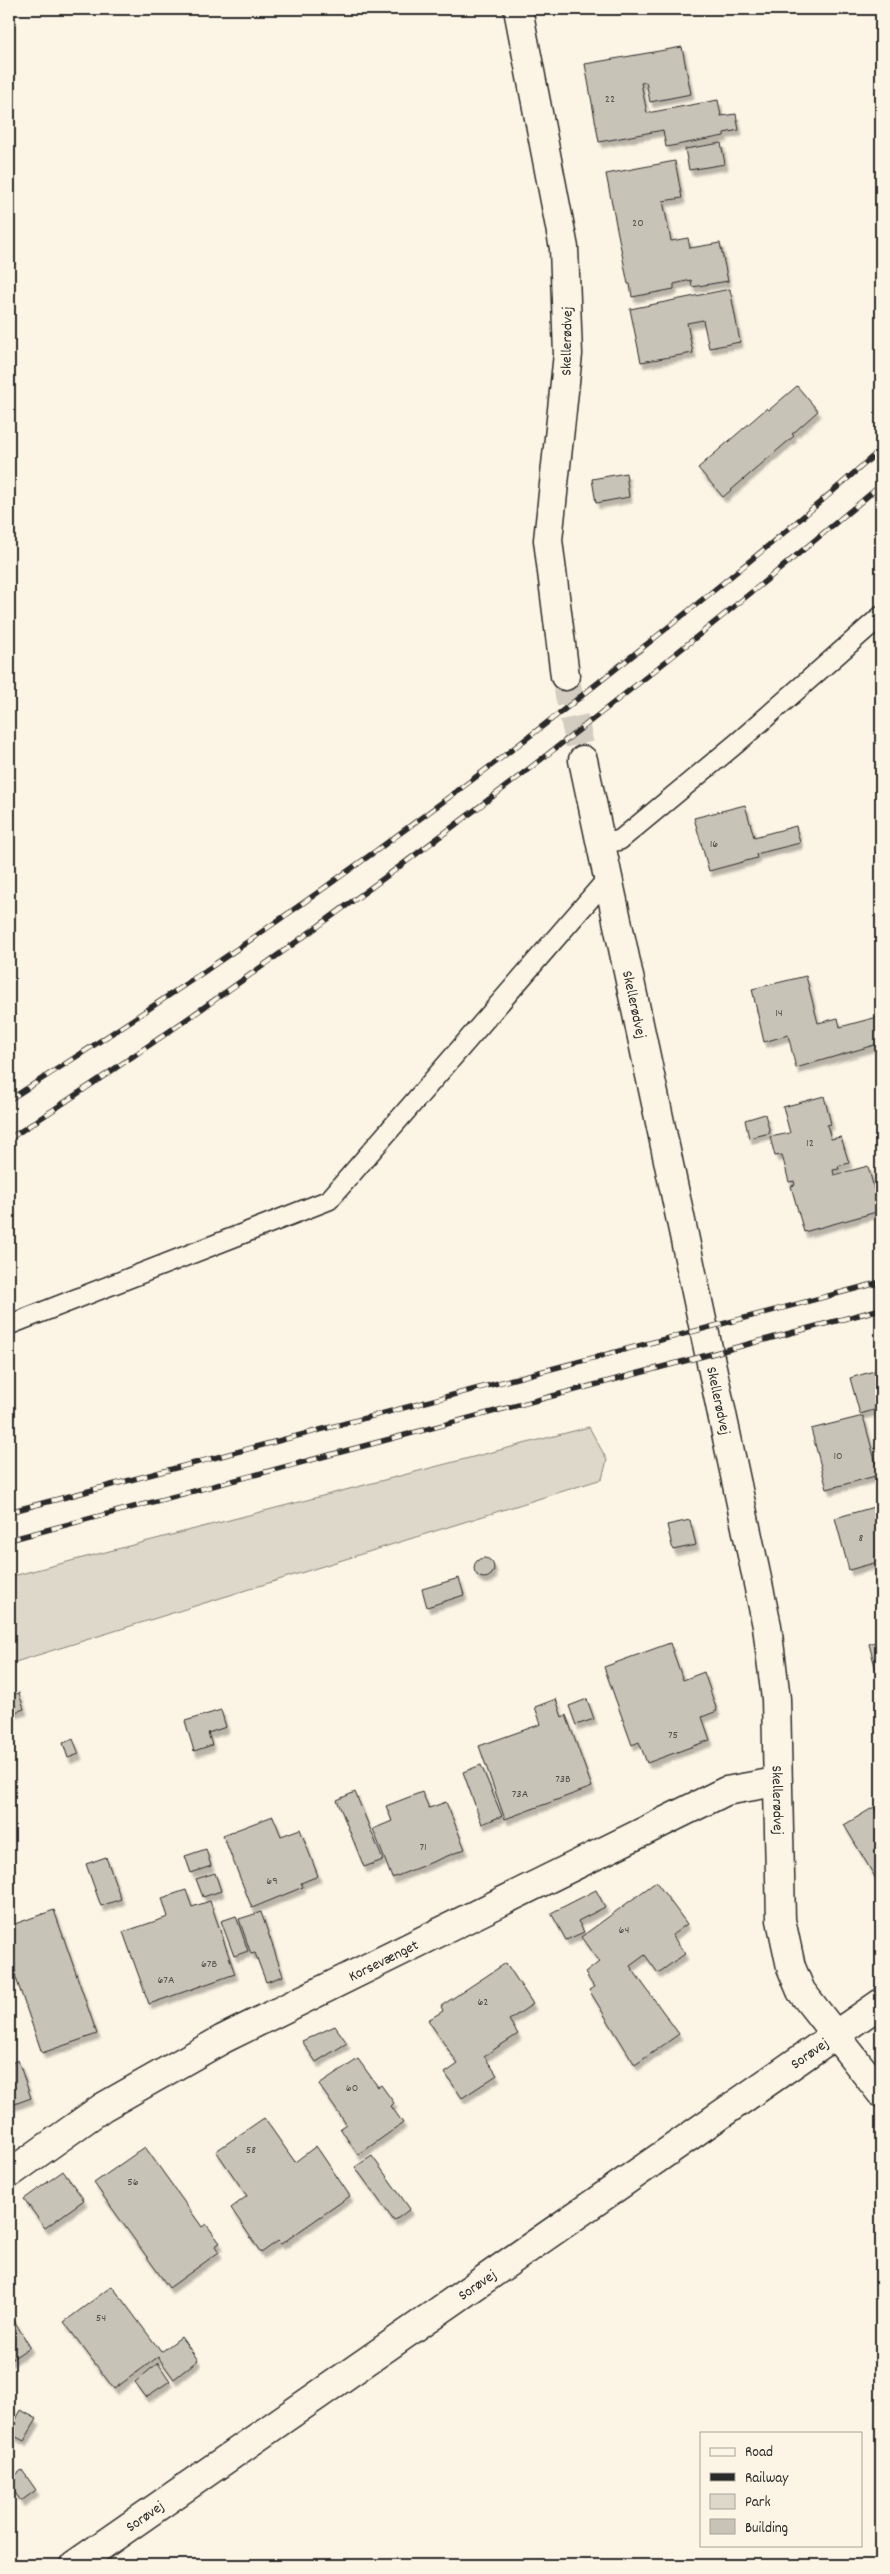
<svg xmlns="http://www.w3.org/2000/svg" width="890" height="2574" font-family="Dekko,sans-serif">
  <style>
    .green { fill: #ded8ca; stroke: #84827a }
    .building { fill: #c8c3b7; stroke: #2b2b2b; filter: url(#shadow) }
    .lines { fill: none; stroke-linecap: round; stroke-linejoin: round }
    .minor-tunnel { stroke: #d2cdc0; stroke-width: 28; stroke-dasharray: 28 14; stroke-linecap: butt }
    .service-casing { stroke: #2b2b2b; stroke-width: 22 }
    .minor-casing { stroke: #2b2b2b; stroke-width: 31 }
    .secondary-casing { stroke: #2b2b2b; stroke-width: 31 }
    .service { stroke: #fcf5e5; stroke-width: 19 }
    .minor { stroke: #fcf5e5; stroke-width: 28 }
    .secondary { stroke: #fcf5e5; stroke-width: 28 }
    .rail-casing { stroke: #2b2b2b; stroke-width: 5.5 }
    .rail { stroke: #fcf5e5; stroke-width: 4; stroke-dasharray: 11; stroke-linecap: butt }
    .labels { text-anchor: middle; stroke-width: 4; stroke-linejoin: round; paint-order: stroke }
    .number-label { font-size: 12px; fill: #52514e }
    .street-label { font-size: 15px; fill: #2b2b2b; stroke: #fcf5e5 }
  </style>
  <defs>
    <filter id="shadow"><feDropShadow dx="3" dy="5.5" stdDeviation="1" flood-color="#0004"/></filter>
  </defs>
  <rect width="100%" height="100%" fill="#fcf5e5"/>
  <filter id="ink" filterUnits="userSpaceOnUse"><feTurbulence type="fractalNoise" baseFrequency=".02" numOctaves="2"/><feDisplacementMap in="SourceGraphic" scale="10" xChannelSelector="R" yChannelSelector="G"/><feConvolveMatrix kernelMatrix="1 2 1 2 8 2 1 2 1" color-interpolation-filters="sRGB"/></filter>
  <g filter="url(#ink)">
    <polygon class="green" points="589,1427 607,1460 602,1479 9,1664 9,1577"/>
    <g class="building">
      <polygon points="682,47 691,94 650,102 646,82 641,83 647,113 718,100 721,116 736,114 739,130 724,133 724,136 666,147 663,130 599,142 585,64"/>
      <polygon points="721,143 725,164 689,170 685,149"/>
      <polygon points="675,161 682,198 663,201 671,241 688,238 690,248 720,243 728,281 692,287 691,280 674,284 674,289 632,297 630,284 628,284 606,174"/>
      <polygon points="730,289 740,342 709,348 703,320 687,323 693,353 641,362 630,309"/>
      <polygon points="797,386 818,411 792,434 794,436 723,497 698,468 767,408 769,410"/>
      <polygon points="626,473 629,497 596,503 592,479"/>
      <polygon points="745,805 754,837 796,826 800,843 756,854 757,858 709,871 694,818"/>
      <polygon points="806,976 818,1023 838,1018 840,1027 881,1016 881,1043 796,1068 788,1035 764,1042 752,989"/>
      <polygon points="824,1096 831,1124 827,1125 831,1139 841,1137 849,1163 838,1166 839,1169 833,1170 834,1175 868,1166 880,1211 804,1232 791,1186 795,1185 794,1181 789,1182 782,1155 775,1156 770,1137 790,1133 783,1107"/>
      <polygon points="765,1114 770,1133 749,1138 745,1120"/>
      <polygon points="881,1369 881,1408 860,1414 850,1378"/>
      <polygon points="863,1416 879,1475 827,1489 811,1429"/>
      <polygon points="881,1505 881,1561 849,1570 835,1518"/>
      <polygon points="690,1520 696,1545 673,1550 667,1525"/>
      <circle cx="484" cy="1568" r="10"/>
      <polygon points="459,1578 464,1595 427,1607 422,1589"/>
      <polygon points="881,1640 881,1689 869,1644"/>
      <polygon points="670,1643 683,1680 704,1672 717,1711 702,1717 710,1740 647,1763 639,1742 632,1745 604,1667"/>
      <polygon points="19,1693 24,1709 9,1714 9,1696"/>
      <polygon points="556,1699 562,1717 566,1715 592,1787 505,1819 479,1746 541,1724 535,1707"/>
      <polygon points="587,1699 594,1719 576,1725 569,1706"/>
      <polygon points="221,1710 226,1727 208,1733 212,1745 194,1751 185,1721"/>
      <polygon points="73,1739 79,1754 68,1758 63,1743"/>
      <polygon points="481,1765 502,1816 482,1824 463,1772"/>
      <polygon points="355,1792 383,1860 364,1867 337,1800"/>
      <polygon points="422,1792 429,1808 446,1802 465,1849 392,1878 373,1829 392,1821 386,1806"/>
      <polygon points="874,1807 881,1820 881,1887 844,1825"/>
      <polygon points="273,1816 281,1836 300,1829 318,1876 301,1883 303,1887 252,1908 223,1835"/>
      <polygon points="206,1849 211,1866 191,1873 185,1856"/>
      <polygon points="106,1857 121,1899 101,1906 86,1864"/>
      <polygon points="215,1873 221,1891 203,1897 196,1879"/>
      <polygon points="656,1882 687,1924 672,1935 685,1954 658,1973 645,1955 630,1966 679,2034 635,2065 589,1990 594,1987 585,1973 599,1962 581,1937"/>
      <polygon points="186,1890 192,1907 210,1901 235,1974 149,2004 123,1932 168,1917 162,1898"/>
      <polygon points="596,1890 605,1907 578,1921 584,1932 566,1940 551,1913"/>
      <polygon points="54,1910 97,2034 42,2053 9,1958 9,1926"/>
      <polygon points="261,1912 283,1976 266,1982 255,1953 251,1954 239,1919"/>
      <polygon points="236,1916 248,1951 234,1956 221,1921"/>
      <polygon points="506,1963 533,2004 509,2020 518,2034 484,2056 497,2075 462,2098 445,2073 458,2064 428,2020 443,2011 441,2006"/>
      <polygon points="335,2026 347,2043 316,2062 302,2041"/>
      <polygon points="358,2059 378,2087 381,2085 394,2103 391,2106 403,2123 358,2155 340,2128 346,2124 319,2085"/>
      <polygon points="18,2060 31,2098 9,2106 9,2064"/>
      <polygon points="264,2118 295,2162 316,2146 350,2196 281,2244 278,2241 261,2253 231,2208 247,2196 216,2151"/>
      <polygon points="145,2147 202,2227 206,2224 220,2243 215,2246 219,2252 169,2288 94,2183"/>
      <polygon points="372,2156 410,2209 394,2221 355,2167"/>
      <polygon points="63,2171 84,2200 45,2228 24,2199"/>
      <polygon points="112,2286 161,2352 181,2337 198,2360 174,2379 158,2357 114,2389 64,2322"/>
      <polygon points="9,2312 30,2347 9,2361"/>
      <polygon points="158,2363 170,2381 146,2397 135,2382"/>
      <polygon points="21,2410 37,2419 24,2441 9,2433"/>
      <polygon points="22,2470 36,2490 21,2501 9,2484 9,2480"/>
    </g>
    <g class="lines">
      <polyline class="minor-tunnel" points="565,676 583,760"/>
      <g class="service-casing">
        <g id="service">
          <polyline points="599,845 620,840 737,743 881,616"/>
          <polyline points="9,1325 329,1200 608,878"/>
        </g>
      </g>
      <g class="minor-casing">
        <g id="minor">
          <polyline points="518,9 564,248 568,354 548,540 565,676"/>
          <path id="s1" d="M583 760 767 1626 776 1699 781 1920 791 1967 801 1991 881 2093"/>
          <path id="s2" d="M9 2174 103 2107 223 2039 726 1791 776 1782"/>
        </g>
      </g>
      <g class="secondary-casing">
        <g id="secondary">
          <path id="s3" d="M74 2565 881 2003"/>
        </g>
      </g>
      <use href="#service" class="service"/>
      <use href="#minor" class="minor"/>
      <use href="#secondary" class="secondary"/>
      <g class="rail-casing">
        <g id="rail">
          <path d="M9 1100C226 962 436 813 637 652 720 586 802 520 881 449"/>
          <path d="M9 1139C314 940 603 719 881 485"/>
          <polyline points="9,1512 881,1282"/>
          <polyline points="9,1540 881,1309"/>
        </g>
      </g>
      <use href="#rail" class="rail"/>
    </g>
  </g>
  <g class="labels">
    <g class="number-label">
      <text x="610" y="102">22</text>
      <text x="638" y="226">20</text>
      <text x="714" y="847">16</text>
      <text x="779" y="1016">14</text>
      <text x="810" y="1146">12</text>
      <text x="838" y="1459">10</text>
      <text x="861" y="1541">8</text>
      <text x="673" y="1738">75</text>
      <text x="563" y="1782">73B</text>
      <text x="520" y="1797">73A</text>
      <text x="423" y="1850">71</text>
      <text x="272" y="1884">69</text>
      <text x="624" y="1933">64</text>
      <text x="209" y="1967">67B</text>
      <text x="166" y="1983">67A</text>
      <text x="483" y="2005">62</text>
      <text x="352" y="2091">60</text>
      <text x="251" y="2153">58</text>
      <text x="133" y="2185">56</text>
      <text x="101" y="2321">54</text>
    </g>
    <g class="street-label">
      <text transform="translate(566 341) rotate(-89)" y="5">Skellerødvej</text>
      <text dy="5" stroke="none"><textPath href="#s1" startOffset="250">Skellerødvej</textPath></text>
      <text dy="5" stroke="none"><textPath href="#s1" startOffset="655">Skellerødvej</textPath></text>
      <text dy="5" stroke="none"><textPath href="#s1" startOffset="1060">Skellerødvej</textPath></text>
      <text dy="5" stroke="none"><textPath href="#s2" startOffset="432">Korsevænget</textPath></text>
      <text dy="5" stroke="none"><textPath href="#s3" startOffset="896">Sorøvej</textPath></text>
      <text dy="5" stroke="none"><textPath href="#s3" startOffset="491">Sorøvej</textPath></text>
      <text dy="5" stroke="none"><textPath href="#s3" startOffset="86">Sorøvej</textPath></text>
    </g>
  </g>
  <rect width="890" height="2574" fill="none" stroke="#fcf5e5" stroke-width="30"/>
  <rect x="15" y="15" width="860" height="2544" fill="none" stroke="#2b2b2b" stroke-width="2" filter="url(#ink)"/>
  <rect x="700" y="2432" width="162" height="115" fill="#fcf5e5" stroke="#a8a49b"/>
  <rect x="710" y="2448" width="25" height="8" fill="#fcf5e5" stroke="#a8a49b"/>
  <text x="745" y="2456" font-size="15" fill="#2b2b2b">Road</text>
  <rect x="710" y="2473" width="25" height="8" fill="#2b2b2b" stroke="#a8a49b"/>
  <text x="745" y="2482" font-size="15" fill="#2b2b2b">Railway</text>
  <rect x="710" y="2494" width="25" height="15" fill="#ded8ca" stroke="#a8a49b"/>
  <text x="745" y="2506" font-size="15" fill="#2b2b2b">Park</text>
  <rect x="710" y="2519" width="25" height="15" fill="#c8c3b7" stroke="#a8a49b"/>
  <text x="745" y="2532" font-size="15" fill="#2b2b2b">Building</text>
</svg>
